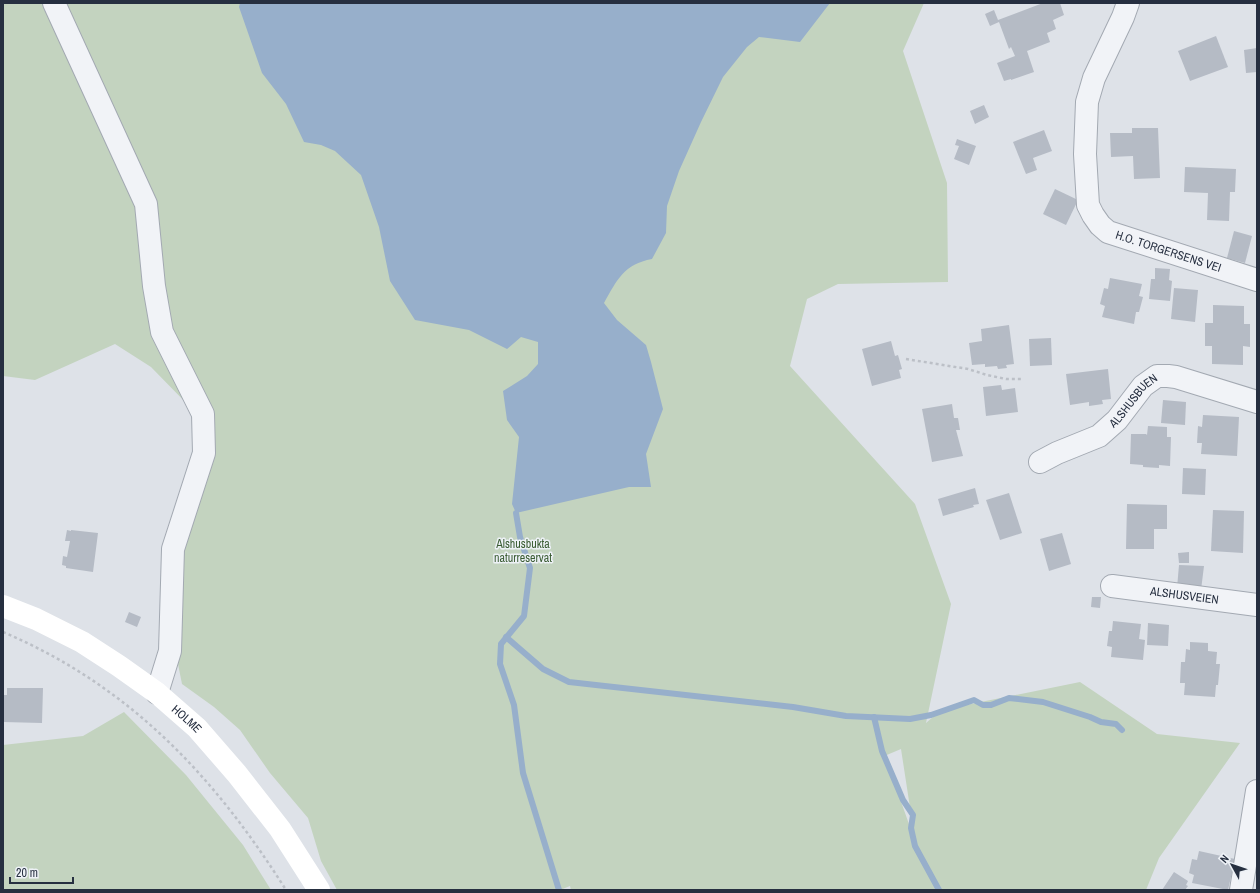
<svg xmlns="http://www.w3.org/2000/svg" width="1260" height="893" font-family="'Archivo Narrow',sans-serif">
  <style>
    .green { fill: #c3d3bf; fill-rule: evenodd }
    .water { fill: #97afcb }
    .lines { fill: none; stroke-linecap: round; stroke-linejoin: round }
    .stream { stroke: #97afcb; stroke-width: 6 }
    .building { fill: #b5bbc5 }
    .minor-casing { stroke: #a3a9b2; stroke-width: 24 }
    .path { stroke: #bcc0c7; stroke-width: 2.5; stroke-dasharray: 3 3; stroke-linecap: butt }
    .minor { stroke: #f1f3f7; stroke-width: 22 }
    .secondary { stroke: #fff; stroke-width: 22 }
    .labels { text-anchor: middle; stroke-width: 3; stroke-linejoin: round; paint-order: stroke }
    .street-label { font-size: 12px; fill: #262f40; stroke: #edf1f6 }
    .park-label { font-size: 12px; fill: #3a5c33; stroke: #edf1f6 }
  </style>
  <rect width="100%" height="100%" fill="#dee2e8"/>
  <g class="green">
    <path d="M3 3H924L903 51 947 183 948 282 838 284 807 299 790 366 915 504 951 604 926 723 941 710 1080 682 1157 734 1240 743 1159 858 1146 890H571L570 886 560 890H337L321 861 308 818 270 773 240 730 214 707 182 684 178 664 184 552 209 410 198 378 191 408 151 367 115 344 35 380 3 376ZM901 749 915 840V841L888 765 882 757Z"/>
    <polygon points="124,712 186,775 243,845 271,890 3,890 3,745 83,736"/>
  </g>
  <path class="water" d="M240 3H830L800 42 759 37 747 47 723 77 701 122 679 171 667 206 666 233 652 259C624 264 617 280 604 303L617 320 646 345 651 362 663 409 646 454 651 487H629L516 513 512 504 519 437 507 420 503 391 527 376 538 364V342L521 337 507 349 469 330 415 320 390 281 379 227 361 175 335 151 321 145 304 142 286 104 262 73 239 7Z"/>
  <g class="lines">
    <g class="stream">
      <polyline points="516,513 520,537 530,568 524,616 501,644 500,664 514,705 523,773 559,890"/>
      <polyline points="506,637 543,669 569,682 793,707 846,716 910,719 931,715 974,700 983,705 991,705 1009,698 1043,702 1090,717 1101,722 1116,724 1122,730"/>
      <polyline points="874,717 882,751 903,800 913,815 911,828 915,846 939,890"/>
    </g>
  </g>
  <g class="building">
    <polygon points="1043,3 1060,3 1064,15 1053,20 1056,29 1047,33 1050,42 1027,51 1034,72 1011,80 1011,79 1004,81 997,63 1015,56 1011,47 1009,49 999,22 990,26 985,14 994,10 998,20"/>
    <polygon points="1216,36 1228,67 1190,81 1178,51"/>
    <polygon points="1257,48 1257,72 1246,73 1244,50"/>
    <polygon points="984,105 989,117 975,124 970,111"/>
    <polygon points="1132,128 1158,128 1160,178 1134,179 1133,156 1111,157 1110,133 1132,133"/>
    <polygon points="1044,130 1052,151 1033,158 1037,170 1026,174 1013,142"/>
    <polygon points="957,139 976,146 969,165 954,159 959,146 955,145"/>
    <polygon points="1185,167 1236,169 1235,192 1230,192 1229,221 1207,220 1208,193 1184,192"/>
    <polygon points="1055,189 1078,200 1066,225 1043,214"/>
    <polygon points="1234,231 1252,236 1245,263 1227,258"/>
    <polygon points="1155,268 1170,269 1169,280 1172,281 1170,301 1149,299 1151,279 1155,279"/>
    <polygon points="1110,278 1142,284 1139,296 1143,297 1139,312 1136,312 1134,324 1102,317 1105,306 1100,304 1104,288 1108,289"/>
    <polygon points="1174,288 1198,290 1195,322 1171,319"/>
    <polygon points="1213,305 1244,306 1244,324 1250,324 1250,347 1243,346 1243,365 1212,364 1212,346 1205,346 1205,323 1213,323"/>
    <polygon points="1009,325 1014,364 1006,365 1007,368 998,369 997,366 985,367 985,364 972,365 969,343 982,341 981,329"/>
    <polygon points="1051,338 1052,365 1030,366 1029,339"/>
    <polygon points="891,341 895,356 898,355 902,369 899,370 901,378 872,386 862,349"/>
    <polygon points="1108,369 1111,399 1102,400 1103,404 1089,406 1089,402 1070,405 1066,374"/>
    <polygon points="1001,385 1002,390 1015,388 1018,412 986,416 983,387"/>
    <polygon points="1163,400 1186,402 1185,425 1161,423"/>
    <polygon points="952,404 954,418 958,418 960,430 956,430 963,456 932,462 922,409"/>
    <polygon points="1203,415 1239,417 1237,456 1201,454 1202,443 1197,443 1198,426 1202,427"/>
    <polygon points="1148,426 1167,427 1167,437 1171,437 1170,466 1159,465 1159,468 1143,467 1143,465 1130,464 1131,434 1146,434 1147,435"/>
    <polygon points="1183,468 1206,469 1205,495 1182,494"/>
    <polygon points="975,488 979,504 973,505 974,507 943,516 938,499"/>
    <polygon points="1009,493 1022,533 1000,540 986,500"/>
    <polygon points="1127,504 1167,505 1167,529 1154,529 1154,549 1126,549"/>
    <polygon points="1213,510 1244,511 1243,553 1211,551"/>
    <polygon points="67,530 71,531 71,530 98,533 93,572 66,568 66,566 62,565 63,556 67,557 70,541 65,541"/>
    <polygon points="1062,533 1071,564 1049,571 1040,539"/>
    <polygon points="1189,552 1189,563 1179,563 1178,553"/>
    <polygon points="1179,565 1204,566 1201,590 1177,588"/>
    <polygon points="1092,597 1101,597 1100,608 1091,607"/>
    <polygon points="129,612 141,617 137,627 125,622"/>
    <polygon points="1113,621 1141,624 1139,639 1145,640 1143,660 1111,657 1112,647 1107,646 1109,631 1112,631"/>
    <polygon points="1148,623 1169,625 1168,646 1147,645"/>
    <polygon points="1190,642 1208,643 1208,651 1217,652 1216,664 1220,664 1218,685 1216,685 1215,697 1184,695 1185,683 1180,683 1181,662 1185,662 1186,649 1190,650"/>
    <polygon points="7,688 43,688 42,723 3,722 3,695 7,695"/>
    <polygon points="1199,851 1235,859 1228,890 1192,883 1194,875 1189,873 1192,859 1197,860"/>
    <polygon points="1174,872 1188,881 1186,885 1188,886 1185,890 1162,890"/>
  </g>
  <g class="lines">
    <g class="minor-casing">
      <g id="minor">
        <polyline points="54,3 146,204 154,286 162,332 203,414 204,453 173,549 170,651 157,693"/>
        <path id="s1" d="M1128 3 1123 17 1094 78 1087 102 1085 154 1088 205 1093 215 1100 225 1108 232 1257 280"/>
        <path id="s2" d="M1040 462 1057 453 1099 436 1117 420 1143 386 1157 376H1168L1176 377 1257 402"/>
        <path id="s3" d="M1112 586 1257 605"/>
        <polyline points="1241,890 1257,791"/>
      </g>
    </g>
    <g class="path">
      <polyline points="906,359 968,369 987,375 1006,379 1021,379"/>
      <path d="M3 632C130 686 214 776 286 890"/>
    </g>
    <use href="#minor" class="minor"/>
    <path class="secondary" id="s4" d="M3 606 36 619 82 642 119 666 157 693 197 728 237 774 280 829 319 890"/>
  </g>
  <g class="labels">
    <g class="street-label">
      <text dy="4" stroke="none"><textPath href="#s1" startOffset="308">H.O. TORGERSENS VEI</textPath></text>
      <text dy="4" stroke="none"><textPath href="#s2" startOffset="114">ALSHUSBUEN</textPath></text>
      <text dy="4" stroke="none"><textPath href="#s3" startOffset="73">ALSHUSVEIEN</textPath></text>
      <text dy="4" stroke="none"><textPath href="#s4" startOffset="217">HOLME</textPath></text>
    </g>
    <g class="park-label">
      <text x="523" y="548">Alshusbukta<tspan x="523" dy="14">naturreservat</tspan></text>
    </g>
  </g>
  <rect width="1260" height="893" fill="none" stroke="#262f40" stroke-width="8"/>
  <g transform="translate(1232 865) rotate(310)" stroke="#edf1f6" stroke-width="3" paint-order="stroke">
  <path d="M0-3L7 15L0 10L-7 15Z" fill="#262f40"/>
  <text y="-6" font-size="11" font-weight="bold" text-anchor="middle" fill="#262f40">N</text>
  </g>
  <path d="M10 877v6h63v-6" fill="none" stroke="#262f40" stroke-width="2"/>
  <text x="16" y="877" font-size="12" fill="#262f40" stroke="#edf1f6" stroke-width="3" paint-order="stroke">20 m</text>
</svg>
